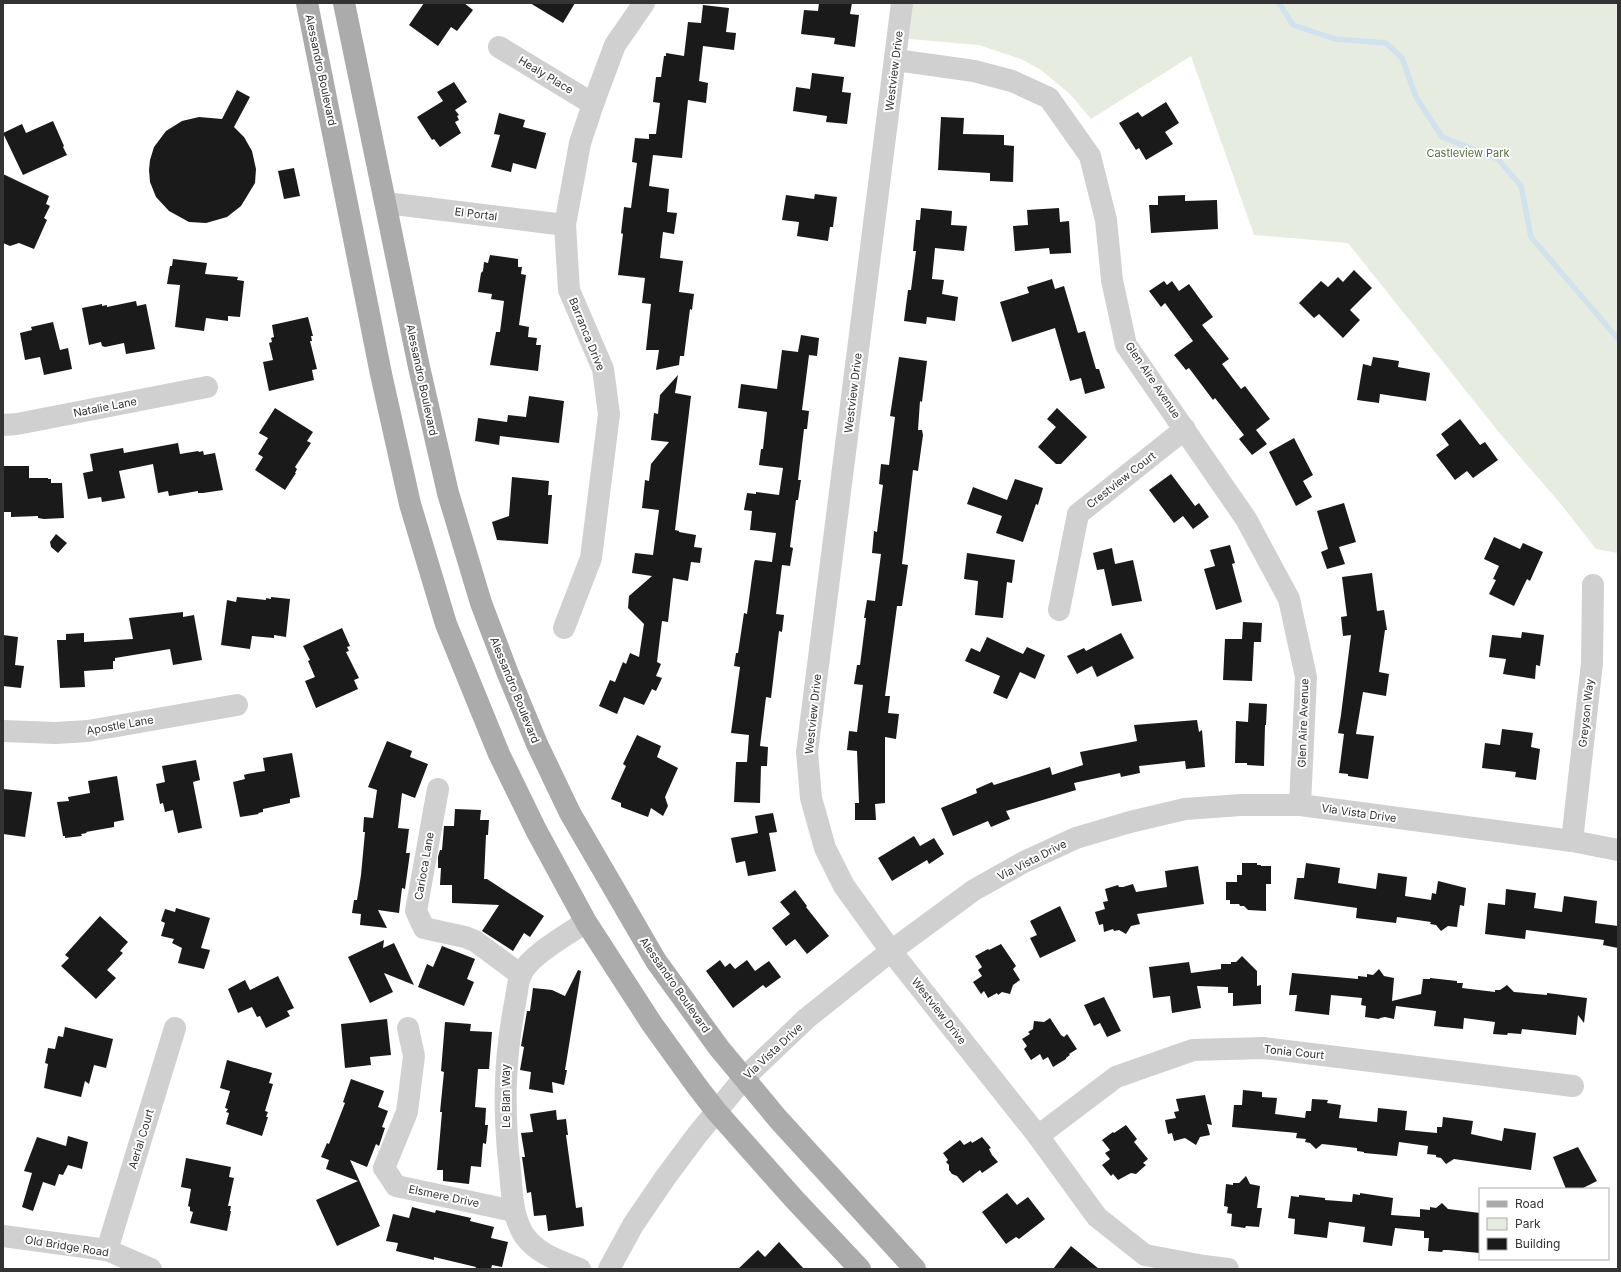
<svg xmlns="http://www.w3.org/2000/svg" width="1621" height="1272" font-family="Inter,sans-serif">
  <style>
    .green { fill: #e6ecdf }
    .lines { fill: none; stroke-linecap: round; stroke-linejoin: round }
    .stream { stroke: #cfe2ee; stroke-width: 5.5 }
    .building { fill: #1a1a1a }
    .minor { stroke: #d0d0d0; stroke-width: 22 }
    .major { stroke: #ababab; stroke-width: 22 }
    .labels { text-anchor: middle; stroke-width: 4; stroke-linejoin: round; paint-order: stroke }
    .street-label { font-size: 11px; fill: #333; stroke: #fff }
    .park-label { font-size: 11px; fill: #56703f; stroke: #fff }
  </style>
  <rect width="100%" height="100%" fill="#fff"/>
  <polygon class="green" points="910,3 1618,3 1618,553 1596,549 1560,503 1502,436 1348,243 1254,235 1191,56 1091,119 1070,94 1041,70 1021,59 979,45 909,39"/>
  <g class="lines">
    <polyline class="stream" points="1279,3 1293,25 1335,39 1386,43 1402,58 1416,97 1442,137 1498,159 1521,186 1531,237 1618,339"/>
  </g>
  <g class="building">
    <polygon points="424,3 464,3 473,10 457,31 451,27 438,46 409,25"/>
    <polygon points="530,3 575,3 563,23"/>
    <polygon points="819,3 852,3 850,14 859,15 855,47 834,44 835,38 801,34 804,10 818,11"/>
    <polygon points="703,5 729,8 726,32 736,33 734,50 703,46 699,81 708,83 706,103 688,100 682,158 653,155 649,186 669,189 667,212 677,213 674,234 663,232 660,258 683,261 679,292 694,294 692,310 690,309 684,356 680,356 679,365 656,370 659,350 646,350 651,304 642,303 645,278 618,275 623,234 621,233 624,207 631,208 637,163 632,162 635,138 649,139 649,134 656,134 660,103 653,102 656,77 661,77 664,56 666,56 666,53 684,56 688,22 701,23"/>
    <polygon points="812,73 844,77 842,92 851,93 847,124 826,122 827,116 793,111 796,87 810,89"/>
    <polygon points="454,82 467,102 455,110 459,115 457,116 459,120 455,122 461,133 440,147 434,139 432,140 417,117 443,101 437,92"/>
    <polygon points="237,90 250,97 234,127 244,137 252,151 256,169 255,183 241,206 227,217 206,223 189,222 169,211 156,197 150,182 149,170 150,160 154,147 166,131 182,121 199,117 222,119"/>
    <polygon points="1166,102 1179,123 1165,132 1173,144 1146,160 1139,148 1136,150 1119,123 1138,112 1142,117"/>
    <polygon points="499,113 525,120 523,127 546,133 536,169 513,163 511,172 491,167 500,135 494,134"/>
    <polygon points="941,117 964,118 963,134 1004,135 1004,145 1014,146 1013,182 990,181 990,173 938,170"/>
    <polygon points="53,121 64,146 63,147 67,155 23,175 3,133 22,124 26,133"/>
    <polygon points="294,168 300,196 284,199 278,171"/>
    <polygon points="3,174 49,196 46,204 50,206 44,218 47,220 34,249 19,243 10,246 3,243"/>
    <polygon points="815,194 837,197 833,227 830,227 828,241 797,236 799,222 782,220 786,195 814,199"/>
    <polygon points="1185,195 1185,201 1217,200 1218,229 1151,233 1149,205 1158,205 1158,196"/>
    <polygon points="921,208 952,211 951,225 967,226 964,251 935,248 932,279 944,280 942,294 958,297 955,321 927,317 926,324 904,321 908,290 911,290 916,251 913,251 916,220 920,220"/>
    <polygon points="1059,208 1060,222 1069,221 1071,253 1050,254 1049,248 1015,251 1013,226 1028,225 1027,210"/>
    <polygon points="490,255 518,259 518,267 522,267 521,274 526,275 519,325 529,327 528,337 537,338 536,345 541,345 538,371 490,365 496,332 500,332 504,301 491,299 492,294 478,292 481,273 483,271 484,262 488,263"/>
    <polygon points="173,259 207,263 205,274 238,277 237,280 244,281 240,317 228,316 228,321 206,318 204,331 175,327 180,285 167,284 170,266 172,266"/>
    <polygon points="1354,270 1372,288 1350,310 1360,320 1343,338 1319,314 1314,318 1299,303 1321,281 1328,287 1338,277 1343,282"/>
    <polygon points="1052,279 1055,289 1064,286 1078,333 1085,331 1096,369 1099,369 1105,388 1085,394 1081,378 1070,381 1055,328 1012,342 1000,302 1029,293 1027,287"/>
    <polygon points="1164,281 1167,285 1172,281 1179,291 1189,284 1213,317 1202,325 1229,359 1222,364 1241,389 1245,386 1270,419 1256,430 1267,444 1252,455 1239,439 1244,435 1215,398 1213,400 1189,368 1186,370 1174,355 1193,341 1165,303 1161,307 1149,291"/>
    <polygon points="136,301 137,306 146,304 155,349 126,354 124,343 105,347 102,346 101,342 89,345 82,308 102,304 102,306 107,305 107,307"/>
    <polygon points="308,317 313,336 311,336 312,341 310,341 317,369 312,370 314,380 269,391 263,362 273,360 269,343 272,342 271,338 274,337 272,325"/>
    <polygon points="53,322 60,350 68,348 72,369 44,375 40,357 25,360 20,333 32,330 31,327"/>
    <polygon points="801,335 819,338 817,356 809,355 802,410 809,411 807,429 804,429 798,480 801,480 798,500 796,500 790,547 793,548 790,566 782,565 776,614 784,615 782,632 779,631 771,698 766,697 760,746 768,747 767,766 761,766 760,803 734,802 736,762 747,762 749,735 731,733 740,667 734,666 736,653 738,653 744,613 747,614 754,563 755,560 772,562 776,533 750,530 752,511 744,510 747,493 756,494 756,492 779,495 783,468 759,465 761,449 763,449 767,412 738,408 741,384 777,389 782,350 798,352"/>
    <polygon points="899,357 927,361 922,402 920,401 918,430 922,430 923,435 918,471 913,470 902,564 908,565 902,606 897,606 885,696 890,696 888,713 899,714 896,739 885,737 885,803 875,804 876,820 855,820 855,803 859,803 857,751 847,750 849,731 857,732 863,685 854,684 857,665 860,665 866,618 864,618 867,600 875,601 881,554 872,553 874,531 877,532 883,485 879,484 881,464 889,465 895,417 890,416"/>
    <polygon points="1373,357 1399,361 1398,367 1430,373 1426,401 1380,394 1379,403 1357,400 1363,364 1371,366"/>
    <polygon points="678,375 675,393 691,396 675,530 679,531 679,532 696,535 694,547 702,548 700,563 691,562 688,581 673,578 668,622 662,621 657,662 661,664 656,676 662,678 656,691 652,689 644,705 624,697 617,714 599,706 610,680 615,682 623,662 626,664 630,653 639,657 644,624 628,608 629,596 652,576 632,573 635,553 653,555 659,510 642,508 645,480 649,481 651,464 669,442 651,440 654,413 658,414 660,395"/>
    <polygon points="529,396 564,401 559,443 500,436 499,445 475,441 478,418 507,422 508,415 526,417"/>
    <polygon points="275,408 313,432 307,441 311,443 295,467 297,469 295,473 296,473 285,490 255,470 263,457 258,454 268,438 259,433"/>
    <polygon points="1057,408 1087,437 1061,464 1056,464 1038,447 1056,427 1047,419"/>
    <polygon points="1460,419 1480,445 1485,442 1498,460 1473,478 1467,471 1455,480 1436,455 1449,445 1441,434"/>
    <polygon points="1294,438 1313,475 1303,481 1312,497 1296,506 1269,452"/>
    <polygon points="178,443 180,454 198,451 199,452 203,451 204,455 215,453 223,490 203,493 198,493 198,491 169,496 168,491 158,493 153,464 119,471 125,498 102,502 101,497 88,499 83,473 93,471 90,454 123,448 124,453"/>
    <polygon points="3,466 29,466 29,478 48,478 48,479 51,479 51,483 62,483 64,518 44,519 38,518 38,516 11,517 11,512 3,512"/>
    <polygon points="1171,474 1195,506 1199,503 1209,517 1193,529 1183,516 1174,523 1149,490"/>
    <polygon points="512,477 549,481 548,495 552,495 548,544 497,540 492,522 509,516"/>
    <polygon points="1015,479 1043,488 1038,505 1036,504 1023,542 996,533 1002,516 967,504 973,487 1007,500"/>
    <polygon points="1344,503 1356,542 1339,547 1345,564 1327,569 1321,552 1328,549 1317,511"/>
    <polygon points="56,534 67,543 58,553 51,547 50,542"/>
    <polygon points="1494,537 1520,549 1523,543 1543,552 1530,581 1527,579 1514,606 1489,594 1496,580 1493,579 1499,566 1484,559"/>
    <polygon points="1230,545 1235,563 1232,564 1242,602 1216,610 1204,569 1215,566 1210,550"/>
    <polygon points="1112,548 1115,564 1133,560 1142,601 1112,606 1104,569 1097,570 1093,553"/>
    <polygon points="967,553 1015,560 1012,583 1007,582 1003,618 975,615 978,581 964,579"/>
    <polygon points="1372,573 1377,611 1384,610 1387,630 1385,630 1379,672 1389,674 1386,696 1363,692 1356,734 1374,736 1368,779 1348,776 1348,774 1339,773 1344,734 1338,733 1341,715 1351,635 1343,636 1341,617 1347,616 1342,577"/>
    <polygon points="237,597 266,600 266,598 271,599 271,597 290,599 286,637 274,635 274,638 252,636 250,649 221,645 227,600 236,602"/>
    <polygon points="183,612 183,617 194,615 202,660 173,665 170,649 115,658 115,661 113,661 113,669 84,671 85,687 60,688 57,640 66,640 66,634 84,633 84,642 133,639 129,618"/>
    <polygon points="1243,622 1262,623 1261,642 1254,642 1252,681 1223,680 1225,639 1242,639"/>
    <polygon points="342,628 350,646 347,647 349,651 346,652 359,678 354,680 358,689 316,708 305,681 315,677 308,661 310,660 303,646"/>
    <polygon points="1522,632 1544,635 1540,666 1536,665 1535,679 1503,674 1506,659 1489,657 1492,635 1521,638"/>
    <polygon points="1121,633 1134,658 1097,677 1092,666 1077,674 1067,656 1084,648 1086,651"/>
    <polygon points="3,635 18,637 15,665 24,666 21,688 3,686"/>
    <polygon points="987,637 1023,654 1027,647 1045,655 1035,679 1020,672 1007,699 993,693 1000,676 965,661 971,648 980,652"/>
    <polygon points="1249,703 1267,704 1266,725 1265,725 1264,766 1247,765 1247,763 1235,763 1236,721 1248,722"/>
    <polygon points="1197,720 1199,732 1202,730 1205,767 1186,769 1185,761 1139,766 1140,773 1121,777 1120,773 1074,783 1076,790 1006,811 1010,819 991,827 988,821 953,836 941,808 977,793 976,789 992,782 994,785 1050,767 1052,775 1083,765 1080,752 1137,741 1134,725"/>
    <polygon points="1502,729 1533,733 1531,747 1540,749 1536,780 1515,777 1516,772 1482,768 1485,743 1500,745"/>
    <polygon points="637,735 661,746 657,757 678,768 665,797 668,806 663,816 651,808 648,817 621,807 621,803 611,799 626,766 623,764"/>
    <polygon points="387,741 412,751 410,757 428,764 415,798 402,793 398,828 409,829 406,853 410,853 405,889 402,888 399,913 378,910 387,928 360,925 361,914 352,913 354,900 357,900 361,875 365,832 363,832 364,817 373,818 377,790 368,787"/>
    <polygon points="292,753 300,797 290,799 290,803 263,809 263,812 258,813 259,814 240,817 233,782 245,779 244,775 247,774 265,771 263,758"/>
    <polygon points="196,760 200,780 193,782 202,828 178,833 173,810 165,812 163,803 160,804 156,784 165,782 162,766"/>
    <polygon points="117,776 124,820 114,822 114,827 86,832 87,833 81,834 82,836 65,838 65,836 63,836 57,802 69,801 68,797 90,793 88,781"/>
    <polygon points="3,789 32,792 25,837 3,834"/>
    <polygon points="455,809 481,810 480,820 489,820 488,835 486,835 484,879 487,879 544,916 530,937 524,933 513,951 482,931 499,905 452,903 452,885 440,885 441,868 438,868 438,857 440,850 442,850 444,826 454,826"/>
    <polygon points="773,813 777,832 769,833 776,871 748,876 745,861 736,863 731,838 758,833 755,816"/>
    <polygon points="914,836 920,846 934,838 944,854 929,864 927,860 892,881 878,858"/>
    <polygon points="1242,863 1257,863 1257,865 1261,865 1261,866 1271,866 1271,884 1266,884 1266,911 1248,910 1244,906 1240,906 1239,904 1230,904 1230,900 1226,900 1226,882 1237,882 1237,875 1242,875"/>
    <polygon points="1306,863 1340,868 1338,883 1376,889 1378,873 1407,877 1405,896 1431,900 1432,893 1436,894 1438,881 1466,888 1464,906 1460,905 1457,927 1448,926 1441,931 1436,925 1430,924 1431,922 1397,917 1396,923 1356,918 1357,908 1294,899 1297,878 1304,878"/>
    <polygon points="1198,866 1204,904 1137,914 1140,924 1131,926 1126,934 1119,930 1114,931 1113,929 1104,932 1103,924 1099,925 1095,912 1105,909 1103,902 1108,901 1105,889 1118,885 1119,887 1123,887 1133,884 1136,892 1167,887 1165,871"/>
    <polygon points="1506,889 1536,893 1534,908 1562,912 1564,896 1597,901 1595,923 1618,926 1618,948 1603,945 1604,940 1526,930 1525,939 1485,934 1488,903 1505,905"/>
    <polygon points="795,890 807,906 806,907 829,936 807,954 795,939 786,946 772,928 790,914 780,902"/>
    <polygon points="1060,906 1076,941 1040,958 1030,938 1037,935 1030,921"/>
    <polygon points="176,908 210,918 201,948 210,950 204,969 178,963 182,948 172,943 174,939 161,936 165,923 161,921 165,909 175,912"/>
    <polygon points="100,916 128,942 120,951 123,953 107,970 116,978 96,999 61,966 69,958 65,955"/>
    <polygon points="384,940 383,948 394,943 414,985 384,973 393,992 370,1003 348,957"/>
    <polygon points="1001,944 1016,966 1013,969 1020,980 1013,985 1010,994 1002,992 998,995 997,993 988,998 984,991 981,994 973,982 982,976 978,970 982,967 975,956 988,949 989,950"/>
    <polygon points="442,946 475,959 467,979 474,982 464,1006 418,987 427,964 433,967"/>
    <polygon points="1242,956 1257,971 1257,986 1261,985 1261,1004 1233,1006 1233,993 1228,993 1228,987 1197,986 1201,1008 1172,1013 1170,996 1153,998 1149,967 1189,962 1191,973 1221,969 1221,964 1231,964 1231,962 1236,962"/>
    <polygon points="720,960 725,967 730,963 735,969 747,960 755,971 769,961 781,977 766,988 763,985 733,1008 706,971"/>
    <polygon points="1379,969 1384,976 1394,978 1392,1001 1421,994 1423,979 1430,979 1430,978 1457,981 1457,983 1463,983 1462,988 1495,992 1495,990 1500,990 1507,985 1514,992 1547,995 1547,993 1587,998 1584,1023 1578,1015 1576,1035 1522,1029 1521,1034 1508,1033 1507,1035 1493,1034 1495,1022 1464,1018 1463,1029 1434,1026 1436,1011 1396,1006 1394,1019 1385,1017 1380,1018 1379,1019 1365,1017 1366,1006 1361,1005 1362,998 1331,995 1329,1015 1295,1011 1297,995 1289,995 1292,973 1358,979 1358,976 1367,977 1367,974 1373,975"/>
    <polygon points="578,970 581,971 565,1070 567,1070 564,1085 552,1082 553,1093 529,1089 531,1072 520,1070 524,1047 521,1046 527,1011 530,1011 533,988 552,990 565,996"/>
    <polygon points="278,976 294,1008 287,1011 290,1016 266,1028 260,1016 257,1017 252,1007 238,1013 228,989 245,980 250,990"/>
    <polygon points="1104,997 1121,1031 1107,1037 1100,1023 1094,1026 1084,1005"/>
    <polygon points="1050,1018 1061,1035 1064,1037 1067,1034 1077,1049 1069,1054 1070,1055 1066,1058 1066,1059 1053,1067 1048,1057 1043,1060 1040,1054 1031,1060 1024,1049 1027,1046 1022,1039 1030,1034 1028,1032 1033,1029 1034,1021 1044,1022"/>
    <polygon points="387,1019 391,1055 370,1057 371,1065 345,1068 341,1024"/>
    <polygon points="445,1022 471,1024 470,1031 492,1032 489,1069 478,1069 475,1107 486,1108 485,1125 488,1125 486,1144 483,1143 481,1167 471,1166 469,1184 443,1181 443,1170 437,1170 442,1112 440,1112 444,1072 441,1071"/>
    <polygon points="65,1027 113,1039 106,1068 94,1065 89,1084 85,1081 81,1097 44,1088 48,1064 45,1063 48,1048 55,1049 58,1036 63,1037"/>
    <polygon points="227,1060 272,1073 269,1083 273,1084 265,1111 268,1112 266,1117 268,1117 262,1136 226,1124 229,1113 226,1112 228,1109 225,1108 230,1091 220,1088"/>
    <polygon points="351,1079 384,1091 378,1107 388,1111 382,1127 385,1128 379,1146 376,1144 367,1167 350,1160 380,1226 337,1246 316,1200 358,1181 326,1169 329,1160 321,1157 327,1143 329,1144 345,1103 343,1102"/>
    <polygon points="1243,1090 1262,1092 1262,1097 1277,1098 1275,1114 1305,1118 1306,1111 1311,1111 1312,1099 1328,1100 1327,1103 1341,1105 1339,1118 1377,1122 1378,1108 1407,1111 1405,1130 1437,1133 1437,1127 1442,1127 1443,1117 1473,1121 1471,1134 1502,1141 1504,1128 1536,1133 1531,1170 1454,1159 1446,1164 1441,1158 1436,1157 1436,1155 1427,1154 1428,1146 1399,1142 1397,1156 1364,1153 1364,1152 1357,1151 1357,1148 1322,1144 1316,1149 1310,1143 1305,1142 1306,1139 1296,1138 1297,1133 1232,1127 1234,1105 1242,1105"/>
    <polygon points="1205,1095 1212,1125 1207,1124 1210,1135 1200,1137 1196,1145 1185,1138 1174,1141 1172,1133 1168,1134 1165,1120 1176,1118 1174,1112 1179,1111 1176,1099"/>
    <polygon points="556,1110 557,1120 566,1119 568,1135 566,1135 576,1208 582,1207 584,1226 548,1231 546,1215 534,1216 531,1192 527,1193 522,1157 525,1157 521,1133 533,1132 530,1114"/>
    <polygon points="1126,1125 1137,1139 1134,1142 1148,1159 1143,1163 1146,1165 1136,1174 1131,1173 1118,1180 1113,1174 1111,1176 1102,1165 1110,1159 1105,1153 1110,1150 1102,1140 1113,1132 1114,1133"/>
    <polygon points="68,1136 88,1142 82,1169 68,1165 63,1175 59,1174 55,1186 43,1182 33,1211 22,1207 32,1173 24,1171 37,1137 66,1146"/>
    <polygon points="982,1137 991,1148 989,1149 992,1155 998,1162 982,1173 980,1170 963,1183 957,1176 952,1174 949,1170 949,1165 946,1162 948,1160 943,1153 960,1140 964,1145 971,1141 972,1143"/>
    <polygon points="1578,1147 1597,1181 1581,1189 1566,1189 1553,1157"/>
    <polygon points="186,1158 231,1167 229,1177 234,1178 228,1206 231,1206 230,1211 231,1211 227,1231 190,1223 193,1212 190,1211 190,1207 188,1206 191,1189 181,1187"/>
    <polygon points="1246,1176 1250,1184 1260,1186 1257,1208 1262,1208 1259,1227 1246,1226 1245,1228 1231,1226 1232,1214 1227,1213 1228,1207 1224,1206 1226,1184 1233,1185 1233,1183 1239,1183"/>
    <polygon points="1007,1193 1017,1205 1028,1197 1045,1219 1019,1239 1016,1237 1006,1244 982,1212"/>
    <polygon points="1360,1193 1393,1198 1391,1215 1420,1217 1420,1209 1430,1210 1430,1207 1436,1208 1442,1203 1448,1209 1480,1213 1480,1253 1448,1250 1443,1250 1442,1252 1428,1251 1429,1238 1424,1238 1424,1231 1395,1228 1392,1246 1363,1242 1365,1227 1329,1222 1327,1238 1294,1234 1295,1219 1288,1218 1291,1196 1299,1197 1299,1195 1325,1198 1325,1200 1352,1202 1353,1194 1360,1195"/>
    <polygon points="412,1207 435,1213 436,1210 471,1218 470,1221 494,1227 491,1238 508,1242 502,1267 492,1265 491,1269 475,1269 476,1267 434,1257 434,1260 396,1251 398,1243 386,1241 393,1214 409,1218"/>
    <polygon points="779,1242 804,1269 738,1269 758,1250 765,1257"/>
    <polygon points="1071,1246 1099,1269 1053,1269"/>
  </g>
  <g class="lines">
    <g class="minor">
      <polyline points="902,3 807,752 811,798 825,848 844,886 891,951 1038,1136 1097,1217 1145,1255 1204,1266 1228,1269"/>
      <polyline points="499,47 593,104"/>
      <polyline points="896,60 974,71 1012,81 1049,98 1090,156 1106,220 1112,280 1126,345 1246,519 1289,599 1306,677 1300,805"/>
      <polyline points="386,203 565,225"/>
      <polyline points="3,425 17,424 207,387"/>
      <polyline points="1059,610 1078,514 1185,429"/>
      <polyline points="564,628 591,558 609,414 603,369 569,290 565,225 580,143 593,104 615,45 644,3"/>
      <polyline points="3,731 56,733 88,731 237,705"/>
      <polyline points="438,789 416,911 424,928 465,937 475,941 521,975"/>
      <polyline points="1572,841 1592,663 1593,585"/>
      <polyline points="408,1028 414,1056 407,1112 384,1168 396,1186 514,1211"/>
      <polyline points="1038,1136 1116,1077 1193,1050 1264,1048 1573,1086"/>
      <polyline points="3,1236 107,1250 151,1269"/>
      <polyline points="107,1250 175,1028"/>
      <path d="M580 1269C560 1261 537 1254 524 1235 512 1216 512 1193 510 1171 503 1110 504 1058 516 998 517 991 518 981 521 974 530 955 568 934 586 922"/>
      <polyline points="609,1269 633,1225 665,1178 697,1135 744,1078 807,1018 891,951 974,890 1024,862 1076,838 1130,822 1185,809 1241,805 1300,805 1572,841 1618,850"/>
    </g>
    <g class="major">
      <polyline points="307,3 381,374 410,504 446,624 499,754 536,830 586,922 652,1024 696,1085 716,1111 795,1200 860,1269"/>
      <polyline points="344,3 419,367 448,493 481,603 508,674 537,744 570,813 656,961 719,1048 744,1078 778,1119 915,1269"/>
    </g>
  </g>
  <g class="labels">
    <g class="street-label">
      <text transform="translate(321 70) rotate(78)" y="4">Alessandro Boulevard</text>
      <text transform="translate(894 71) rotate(-83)" y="4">Westview Drive</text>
      <text transform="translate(546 75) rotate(31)" y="4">Healy Place</text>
      <text transform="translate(476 214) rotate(7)" y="4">El Portal</text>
      <text transform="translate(587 334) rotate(68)" y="4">Barranca Drive</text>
      <text transform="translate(422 380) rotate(78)" y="4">Alessandro Boulevard</text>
      <text transform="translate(1153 380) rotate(56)" y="4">Glen Aire Avenue</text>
      <text transform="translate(853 393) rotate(-83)" y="4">Westview Drive</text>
      <text transform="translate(105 407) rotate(-11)" y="4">Natalie Lane</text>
      <text transform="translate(1121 480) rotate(-38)" y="4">Crestview Court</text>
      <text transform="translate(515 690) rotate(68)" y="4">Alessandro Boulevard</text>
      <text transform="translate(1586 713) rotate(-84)" y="4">Greyson Way</text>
      <text transform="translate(813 714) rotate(-84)" y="4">Westview Drive</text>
      <text transform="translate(1303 723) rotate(-88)" y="4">Glen Aire Avenue</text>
      <text transform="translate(120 725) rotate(-10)" y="4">Apostle Lane</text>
      <text transform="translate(1359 813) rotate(8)" y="4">Via Vista Drive</text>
      <text transform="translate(1032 860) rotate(-27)" y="4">Via Vista Drive</text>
      <text transform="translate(424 866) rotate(-80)" y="4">Carioca Lane</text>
      <text transform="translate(675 985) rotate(55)" y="4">Alessandro Boulevard</text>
      <text transform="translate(939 1011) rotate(52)" y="4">Westview Drive</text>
      <text transform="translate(773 1051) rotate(-43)" y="4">Via Vista Drive</text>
      <text transform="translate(1294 1052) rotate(6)" y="4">Tonia Court</text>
      <text transform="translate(506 1096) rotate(-90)" y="4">Le Blan Way</text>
      <text transform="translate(141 1139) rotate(-73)" y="4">Aerial Court</text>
      <text transform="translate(444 1196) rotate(12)" y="4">Elsmere Drive</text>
      <text transform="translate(67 1246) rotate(9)" y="4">Old Bridge Road</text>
    </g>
    <g class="park-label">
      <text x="1468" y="157">Castleview Park</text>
    </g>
  </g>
  <rect width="1621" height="1272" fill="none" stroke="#333333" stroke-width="8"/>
  <rect x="1479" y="1188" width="130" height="72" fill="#ffffff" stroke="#adadad"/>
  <rect x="1487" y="1201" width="20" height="6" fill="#ababab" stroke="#adadad"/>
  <text x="1515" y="1208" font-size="12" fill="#333333">Road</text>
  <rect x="1487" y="1218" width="20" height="12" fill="#e6ecdf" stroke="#adadad"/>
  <text x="1515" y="1228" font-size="12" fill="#333333">Park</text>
  <rect x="1487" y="1238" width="20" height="12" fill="#1a1a1a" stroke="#adadad"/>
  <text x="1515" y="1248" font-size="12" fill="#333333">Building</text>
</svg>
